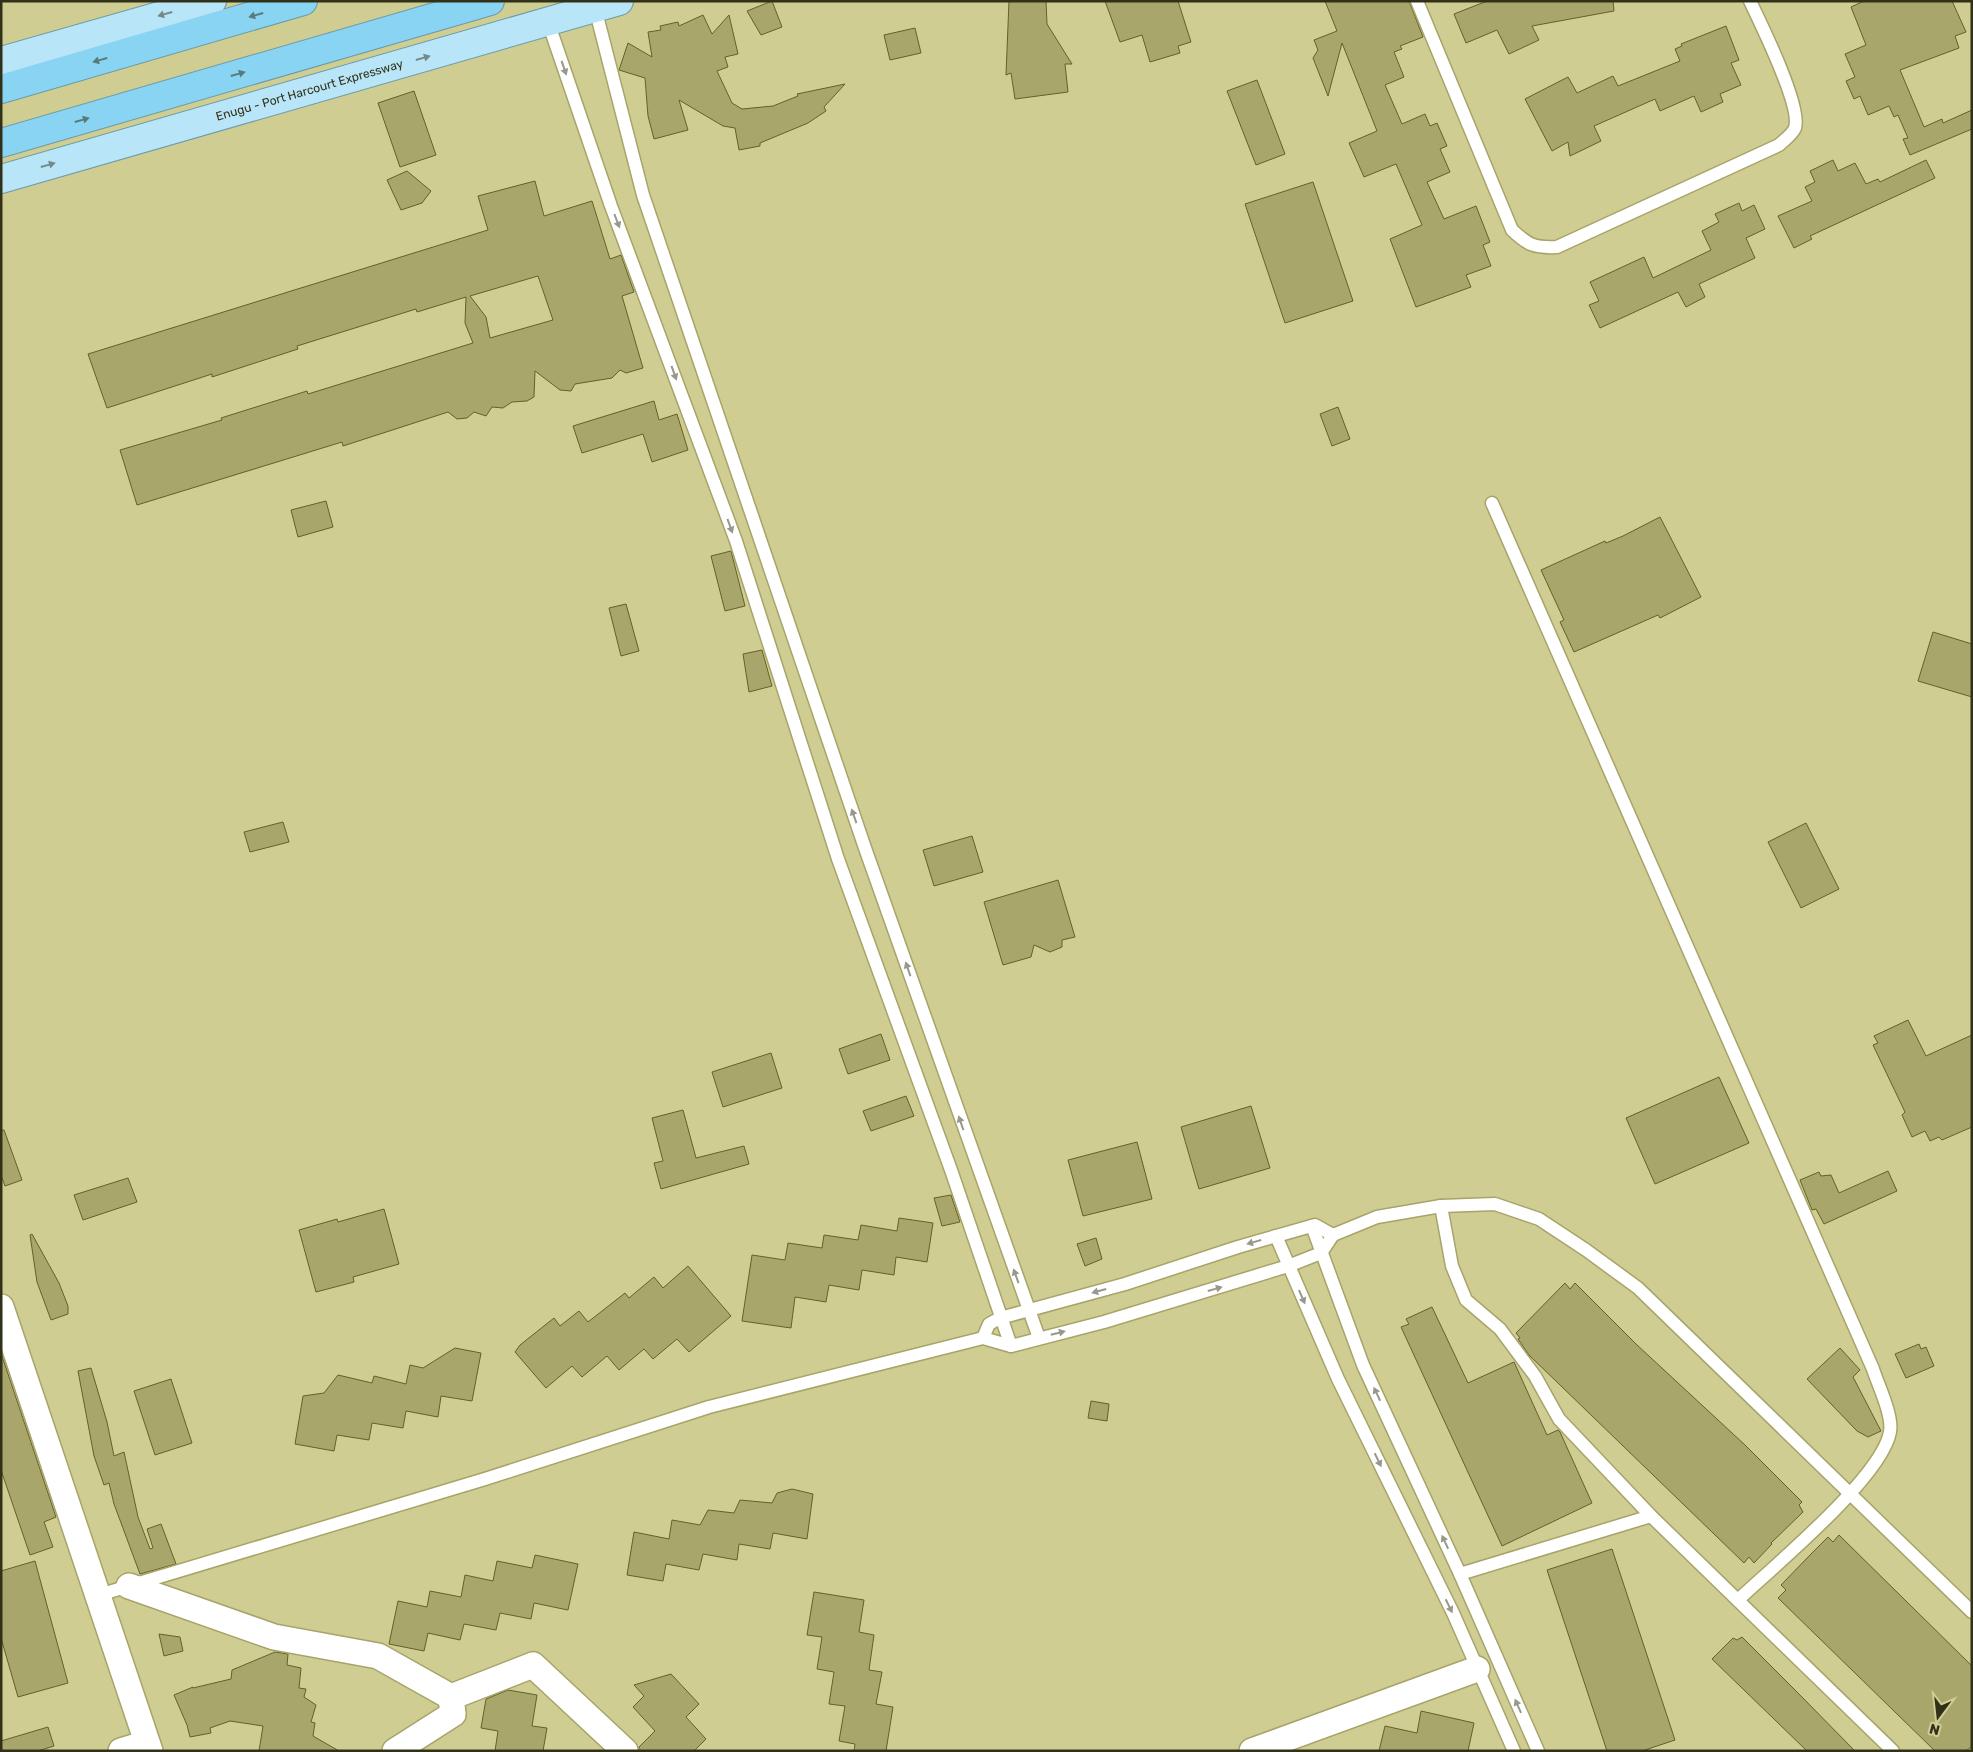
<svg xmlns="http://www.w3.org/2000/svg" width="1973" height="1752" font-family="Rubik,sans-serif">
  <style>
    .building { fill: #a9a66c; stroke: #646128; fill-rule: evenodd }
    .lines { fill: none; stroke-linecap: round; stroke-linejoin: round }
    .lane-casing { stroke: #a7a46a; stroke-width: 15 }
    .street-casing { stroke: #a7a46a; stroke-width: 28 }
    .primary-casing { stroke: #6b9ba6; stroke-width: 30 }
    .highway-casing { stroke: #6b9ba6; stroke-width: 30 }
    .lane { stroke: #fff; stroke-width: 12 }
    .street { stroke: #fff; stroke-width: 25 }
    .primary { stroke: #b9e5f8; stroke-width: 28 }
    .highway { stroke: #8ad4f3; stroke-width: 28 }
    .oneway { fill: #758a88 }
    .oneway2 { fill: #597a7b }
    .oneway3 { fill: #98988c }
    .labels { text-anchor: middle; stroke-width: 4; stroke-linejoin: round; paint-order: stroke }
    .street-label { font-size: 12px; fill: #313018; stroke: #d0cd92 }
  </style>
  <rect width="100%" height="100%" fill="#d0cd92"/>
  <g class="building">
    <polygon points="772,1 782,27 761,35 747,11"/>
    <polygon points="1009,1 1046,1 1047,24 1072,64 1065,64 1068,92 1015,99 1011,73 1006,75"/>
    <polygon points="1105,1 1178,1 1191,42 1178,46 1180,53 1150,62 1142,35 1120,42"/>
    <polygon points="1325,1 1409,1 1423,37 1400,46 1402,49 1394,52 1404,77 1385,85 1402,124 1425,114 1430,126 1437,123 1447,146 1440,149 1450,172 1427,182 1444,219 1476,206 1490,242 1483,245 1491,266 1466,275 1471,287 1416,307 1390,239 1422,225 1396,164 1364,177 1349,143 1377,131 1342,43 1328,96 1313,58 1318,50 1314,40 1337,31"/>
    <polygon points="1487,1 1613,1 1614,11 1532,26 1539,40 1509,54 1497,30 1466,43 1454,14"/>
    <polygon points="1864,1 1952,1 1966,32 1955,36 1959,48 1900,70 1924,127 1942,119 1943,123 1972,110 1972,129 1910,155 1903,139 1908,138 1898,115 1894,117 1889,106 1868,115 1860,96 1854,99 1846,81 1855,77 1845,54 1866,45 1851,7"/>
    <polygon points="703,15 712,34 729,15 738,54 725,57 728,67 717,71 732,103 742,109 773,106 798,96 797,94 845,84 824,107 826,111 808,123 760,143 760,146 739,150 735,128 723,126 679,100 688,130 654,139 648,116 645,78 619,70 628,43 652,57 648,32 661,30 660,26 678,22 679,26"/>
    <polygon points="1726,26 1739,60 1731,63 1741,85 1720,94 1723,102 1701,112 1694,96 1660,111 1655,99 1594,126 1601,141 1570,156 1568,142 1552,151 1525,99 1568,77 1577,93 1613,76 1618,86 1680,61 1675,49 1682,46 1681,44"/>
    <polygon points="915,28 921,53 890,60 884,35"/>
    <polygon points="1257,80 1285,154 1256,165 1227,91"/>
    <polygon points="414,91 436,155 400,167 378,103"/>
    <polygon points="1833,160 1838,171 1855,163 1866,184 1878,179 1880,182 1926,160 1935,178 1810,236 1812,239 1794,248 1778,216 1812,201 1805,187 1815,182 1810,171"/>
    <polygon points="407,171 431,191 422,203 401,210 387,180"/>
    <path d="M535 181 544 216 592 201 610 259 621 255 634 292 622 296 643 368 626 373 620 370 612 378 575 384 571 391 560 390 535 371 534 397 527 401 512 402 503 408 492 407 486 416 474 412 467 418 457 419 448 412 343 446 342 442 137 505 120 450 222 420 221 418 307 391 308 394 473 343 465 323 466 297 417 312 416 309 297 346 298 349 212 377V374L107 408 88 354 488 230 478 196ZM538 276 553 320 490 338 486 317 470 296Z"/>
    <polygon points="1313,182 1353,301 1285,323 1245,204"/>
    <polygon points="1739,203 1742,211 1754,205 1765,229 1746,238 1755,258 1699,284 1705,297 1686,307 1678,292 1600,328 1589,305 1599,301 1590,282 1644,257 1653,278 1711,250 1702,231 1719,222 1715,214"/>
    <polygon points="654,401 659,420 677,414 688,450 652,462 643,434 582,453 573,426"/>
    <polygon points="1338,407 1350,439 1332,446 1320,414"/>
    <polygon points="326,501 333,527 298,537 291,510"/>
    <polygon points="1660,517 1701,597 1660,618 1658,615 1574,652 1560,622 1564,620 1541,570 1605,541 1606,543 1623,536"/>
    <polygon points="731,551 745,606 725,611 711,556"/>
    <polygon points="626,604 639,651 621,656 609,608"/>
    <polygon points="1933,632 1972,644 1972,697 1918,681"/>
    <polygon points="762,650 772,686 749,692 743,654"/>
    <polygon points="283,822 289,842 250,852 244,832"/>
    <polygon points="1806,823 1839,889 1801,908 1768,842"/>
    <polygon points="972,836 983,872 934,886 923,850"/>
    <polygon points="1058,880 1075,937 1062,940 1062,947 1050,952 1034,945 1031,957 1003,965 984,902"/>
    <polygon points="1908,1020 1926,1056 1972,1035 1972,1127 1942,1140 1939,1137 1930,1141 1925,1131 1912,1137 1902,1115 1905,1112 1873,1045 1878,1043 1874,1036"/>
    <polygon points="881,1034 890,1060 848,1074 839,1049"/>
    <polygon points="771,1053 782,1088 723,1107 712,1072"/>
    <polygon points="1719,1077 1749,1143 1655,1184 1626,1118"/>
    <polygon points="906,1096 914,1116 871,1131 863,1111"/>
    <polygon points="1251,1106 1270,1168 1199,1189 1181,1127"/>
    <polygon points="683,1110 696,1158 744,1146 749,1164 661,1189 654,1163 663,1161 652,1118"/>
    <polygon points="1,1130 4,1130 22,1180 5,1186 1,1175"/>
    <polygon points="1137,1142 1152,1199 1083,1216 1068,1160"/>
    <polygon points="1888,1171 1897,1191 1824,1224 1816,1209 1812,1210 1800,1180 1819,1172 1821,1176 1831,1175 1839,1193"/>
    <polygon points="128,1178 137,1202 83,1220 74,1195"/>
    <polygon points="951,1195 960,1222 942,1226 934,1198"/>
    <polygon points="384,1209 399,1264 353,1277 354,1282 316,1292 299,1230 337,1219 338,1222"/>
    <polygon points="899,1218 933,1223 927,1262 896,1257 894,1275 862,1270 859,1290 829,1285 826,1302 795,1297 791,1328 742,1321 752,1255 785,1260 788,1243 822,1248 824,1235 858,1240 861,1225 897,1231"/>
    <polygon points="32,1234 59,1283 68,1306 68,1314 51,1320 37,1282 30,1235"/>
    <polygon points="1096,1238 1102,1259 1085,1266 1077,1244"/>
    <polygon points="688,1266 731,1316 689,1352 677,1339 653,1359 644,1349 619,1370 607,1356 582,1377 572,1366 546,1388 515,1352 520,1345 554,1318 560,1326 579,1311 588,1322 625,1293 629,1298 654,1277 663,1288"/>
    <polygon points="1565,1283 1570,1289 1575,1283 1636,1344 1745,1445 1802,1502 1799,1505 1803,1512 1771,1543 1772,1544 1754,1563 1749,1557 1744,1563 1529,1355 1518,1339 1520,1338 1516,1333"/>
    <polygon points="1432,1307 1468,1383 1514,1362 1547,1435 1558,1430 1560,1432 1592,1503 1502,1546 1401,1327 1409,1324 1406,1319"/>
    <polygon points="1919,1344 1921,1349 1926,1347 1934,1366 1906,1378 1895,1354"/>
    <polygon points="455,1348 481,1353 472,1401 441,1396 438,1417 406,1411 403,1428 372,1423 369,1440 337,1435 334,1451 295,1444 303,1396 324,1393 338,1375 372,1383 374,1376 406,1384 410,1365 423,1368"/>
    <polygon points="1840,1348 1860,1370 1853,1377 1881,1431 1868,1437 1857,1431 1807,1379"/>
    <polygon points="1,1353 56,1517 44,1522 53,1547 30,1555 1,1470"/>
    <polygon points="91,1368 107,1422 114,1456 124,1452 138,1517 150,1549 153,1548 147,1529 161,1524 176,1564 140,1574 114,1504 109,1483 104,1485 94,1456 78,1371"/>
    <polygon points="171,1379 192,1443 155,1455 134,1391"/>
    <polygon points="1091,1401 1109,1404 1107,1421 1088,1418"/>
    <polygon points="792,1489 813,1494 807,1539 773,1533 770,1549 739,1544 737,1560 703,1554 699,1570 666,1564 663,1581 627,1575 634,1532 669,1539 672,1520 700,1525 708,1510 734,1513 740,1500 772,1503 777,1493"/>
    <polygon points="1839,1535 1972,1666 1972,1746 1966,1751 1935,1751 1778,1598 1786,1590 1781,1585 1810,1555 1828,1537 1833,1542"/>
    <polygon points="1612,1549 1675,1740 1642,1751 1607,1751 1547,1570"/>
    <polygon points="535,1555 578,1564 568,1610 534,1603 531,1619 500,1613 496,1630 464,1624 460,1640 428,1633 424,1651 389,1644 398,1601 427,1607 430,1591 461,1597 465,1575 493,1581 497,1561 532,1568"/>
    <polygon points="35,1561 68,1683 18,1697 1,1638 1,1571"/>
    <polygon points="814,1592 864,1600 859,1632 874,1635 869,1670 882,1672 876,1704 893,1707 886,1751 854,1751 855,1744 839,1741 845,1706 829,1704 834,1672 817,1669 822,1637 807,1635"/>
    <polygon points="159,1634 180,1637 183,1651 164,1656"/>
    <polygon points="1742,1637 1797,1692 1855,1751 1807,1751 1712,1659 1733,1638 1737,1640"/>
    <polygon points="275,1652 288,1654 287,1665 301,1668 299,1688 306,1689 304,1697 316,1705 311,1722 315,1723 313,1736 339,1751 259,1751 263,1726 230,1721 210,1728 211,1733 190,1737 187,1725 174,1695 193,1687 193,1688 231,1679 232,1670"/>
    <polygon points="671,1674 699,1704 686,1717 706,1739 694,1751 639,1751 639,1747 655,1731 633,1707 644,1696 634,1685"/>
    <polygon points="508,1690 537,1695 532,1726 547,1728 543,1751 495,1751 498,1731 481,1728 486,1699"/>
    <polygon points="1421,1711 1474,1723 1468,1751 1379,1751 1385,1726 1417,1733"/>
    <polygon points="48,1727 54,1746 38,1751 1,1751 1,1741"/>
  </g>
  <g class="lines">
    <g class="lane-casing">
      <g id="lane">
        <path d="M1417 1 1512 230C1528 245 1534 248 1557 247L1779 145C1784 140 1792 135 1795 128 1802 107 1761 24 1750 1"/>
        <polyline points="595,8 643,195 865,848 1039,1338"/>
        <polyline points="548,22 611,206 736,541 838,859 951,1170 1011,1346"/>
        <path d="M1492 503 1873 1369C1878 1385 1893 1415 1890 1432 1882 1477 1774 1566 1738 1600"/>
        <polyline points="1441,1206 1452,1266 1466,1300 1500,1329 1535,1376 1559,1419 1651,1516 1893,1751"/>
        <polyline points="1312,1226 1363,1365 1460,1574 1538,1751"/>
        <polyline points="1276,1236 1338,1379 1453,1613 1514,1751"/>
        <polyline points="983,1338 989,1324 1000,1318 1125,1284 1238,1247 1315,1225 1333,1235"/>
        <polyline points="1460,1574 1651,1516"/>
        <polyline points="99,1595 485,1479 709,1407 983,1338 1011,1346 1104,1322 1288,1266 1321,1253 1333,1235 1377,1217 1441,1206 1495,1204 1539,1219 1586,1250 1638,1288 1972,1612"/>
      </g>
    </g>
    <g class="street-casing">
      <g id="street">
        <polyline points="1,1307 150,1751"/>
        <polyline points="129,1586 274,1637 378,1656 451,1697 533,1665 625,1751"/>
        <polyline points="121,1751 147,1743"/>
        <polyline points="395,1751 453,1714 451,1697"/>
        <polyline points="1252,1751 1477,1669"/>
      </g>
    </g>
    <g class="primary-casing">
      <g id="primary">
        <polyline points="1,61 212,1"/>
        <path id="s1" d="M1 179 619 1"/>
      </g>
    </g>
    <g class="highway-casing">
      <g id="highway">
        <polyline points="1,89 303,1"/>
        <polyline points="1,143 490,1"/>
      </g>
    </g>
    <use href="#lane" class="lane"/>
    <use href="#street" class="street"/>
    <use href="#primary" class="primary"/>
    <use href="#highway" class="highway"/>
  </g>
  <defs><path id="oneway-solid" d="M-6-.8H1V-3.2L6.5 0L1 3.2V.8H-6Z" transform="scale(1.25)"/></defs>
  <g class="oneway">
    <use href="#oneway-solid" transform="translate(165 14) rotate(164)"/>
    <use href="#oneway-solid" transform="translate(423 58) rotate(-16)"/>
    <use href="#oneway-solid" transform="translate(48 165) rotate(-16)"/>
  </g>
  <g class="oneway2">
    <use href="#oneway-solid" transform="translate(256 15) rotate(164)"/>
    <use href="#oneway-solid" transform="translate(100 60) rotate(164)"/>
    <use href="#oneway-solid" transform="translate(238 74) rotate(-16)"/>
    <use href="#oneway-solid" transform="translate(82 120) rotate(-16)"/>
  </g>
  <g class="oneway3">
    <use href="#oneway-solid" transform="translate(564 68) rotate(71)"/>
    <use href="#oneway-solid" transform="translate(617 221) rotate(69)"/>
    <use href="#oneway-solid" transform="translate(674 373) rotate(70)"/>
    <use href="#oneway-solid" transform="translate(730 526) rotate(70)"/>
    <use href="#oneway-solid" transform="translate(854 816) rotate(-109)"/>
    <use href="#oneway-solid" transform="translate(908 969) rotate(-109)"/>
    <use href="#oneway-solid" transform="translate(961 1123) rotate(-109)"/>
    <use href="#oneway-solid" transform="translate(1254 1242) rotate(164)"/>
    <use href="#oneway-solid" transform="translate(1016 1276) rotate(-110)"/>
    <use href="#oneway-solid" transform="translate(1215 1289) rotate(-16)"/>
    <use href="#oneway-solid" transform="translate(1099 1291) rotate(165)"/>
    <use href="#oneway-solid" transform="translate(1302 1297) rotate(66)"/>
    <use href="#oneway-solid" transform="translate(1058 1333) rotate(-14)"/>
    <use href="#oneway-solid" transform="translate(1377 1394) rotate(-115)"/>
    <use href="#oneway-solid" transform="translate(1378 1460) rotate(64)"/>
    <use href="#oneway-solid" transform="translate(1445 1542) rotate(-115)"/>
    <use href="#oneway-solid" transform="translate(1449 1606) rotate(64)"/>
    <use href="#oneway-solid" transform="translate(1518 1706) rotate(-114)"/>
  </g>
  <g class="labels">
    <g class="street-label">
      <text dy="4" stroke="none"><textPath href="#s1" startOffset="321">Enugu - Port Harcourt Expressway</textPath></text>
    </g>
  </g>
  <rect width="1973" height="1752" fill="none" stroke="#313018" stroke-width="5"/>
  <g transform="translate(1938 1717) rotate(195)" stroke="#d0cd92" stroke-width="4" paint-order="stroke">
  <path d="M0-4L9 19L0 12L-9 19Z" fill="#313018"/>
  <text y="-8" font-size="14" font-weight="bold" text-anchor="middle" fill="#313018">N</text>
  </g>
</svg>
